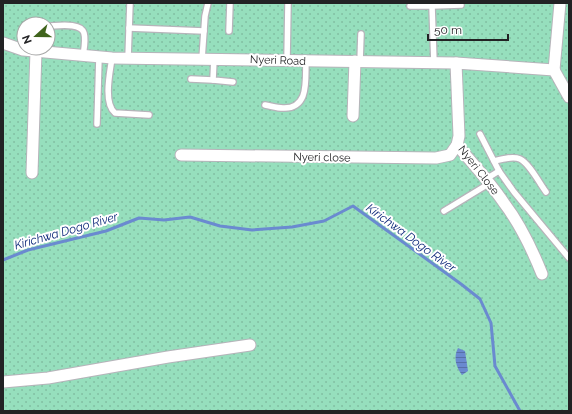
<svg xmlns="http://www.w3.org/2000/svg" width="572" height="414" font-family="Raleway,sans-serif">
  <style>
    .park { fill: url(#park-dots); fill-rule: evenodd }
    .water { fill: url(#water-rules) }
    .lines { fill: none; stroke-linecap: round; stroke-linejoin: round }
    .stream { stroke: #6a8ad0; stroke-width: 3 }
    .service-casing { stroke: #b6b4ba; stroke-width: 8 }
    .minor-casing { stroke: #b6b4ba; stroke-width: 13 }
    .service { stroke: #fff; stroke-width: 5.5 }
    .minor { stroke: #fff; stroke-width: 11 }
    .labels { text-anchor: middle; stroke-width: 4; stroke-linejoin: round; paint-order: stroke }
    .street-label { font-size: 11px; fill: #222224; stroke: #fff }
    .water-label { font-size: 12px; font-style: italic; fill: #0c2879; stroke: #fff }
  </style>
  <defs>
    <pattern id="park-dots" width="8" height="8" patternUnits="userSpaceOnUse"><rect width="8" height="8" fill="#96dfbd"/><path d="M2 2h.1M6 6h.1" fill="none" stroke="#81bfa2" stroke-width="1.8" stroke-linecap="round"/></pattern>
    <pattern id="water-rules" width="6" height="5" patternUnits="userSpaceOnUse"><rect width="6" height="5" fill="#6a8ad0"/><path d="M0 2.5h6" fill="none" stroke="#5770a9"/></pattern>
  </defs>
  <rect width="100%" height="100%" fill="#e5e2e8"/>
  <path class="park" d="M3 3H569V411H3ZM24 24H48V48H24Z"/>
  <path class="water" d="M458 348 465 351 468 371 462 375C456 367 453 357 458 348Z"/>
  <g class="lines">
    <polyline class="stream" points="3,260 28,250 106,231 139,218 164,220 190,217 220,226 252,230 292,227 324,221 353,206 461,284 480,299 491,323 495,366 520,411"/>
    <g class="service-casing">
      <g id="service">
        <polyline points="410,6 432,6 434,63"/>
        <polyline points="432,6 461,5"/>
        <path d="M48 26C57 26 81 22 84 33 86 40 84 49 83 56"/>
        <polyline points="129,28 204,31"/>
        <polyline points="229,31 230,3"/>
        <path d="M112 58C110 72 103 103 115 113L149 115"/>
        <polyline points="128,58 130,3"/>
        <polyline points="202,59 205,16 208,3"/>
        <polyline points="214,59 213,80 233,82"/>
        <polyline points="287,60 288,3"/>
        <polyline points="360,62 361,34"/>
        <polyline points="191,79 213,80"/>
        <path d="M265 105C271 106 277 108 283 108 310 109 305 79 306 61"/>
        <polyline points="97,124 99,57"/>
        <polyline points="480,134 499,171 514,192 569,258"/>
        <path d="M494 161C502 159 513 156 520 159 529 163 540 184 546 192"/>
        <polyline points="486,179 499,171"/>
        <polyline points="444,211 490,183"/>
      </g>
    </g>
    <g class="minor-casing">
      <g id="minor">
        <polyline points="3,43 23,50 112,58 456,63 554,70"/>
        <path d="M456 63 459 136 457 145C473 164 490 182 504 203 520 224 532 249 542 274"/>
        <polyline points="554,70 560,3"/>
        <polyline points="554,70 569,97"/>
        <polyline points="353,116 355,61"/>
        <polyline points="181,155 436,158 450,155 457,145"/>
        <polyline points="32,173 36,51"/>
        <polyline points="3,382 48,378 168,357 250,345"/>
      </g>
    </g>
    <use href="#service" class="service"/>
    <use href="#minor" class="minor"/>
  </g>
  <g class="labels">
    <g class="street-label">
      <text transform="translate(278 60) rotate(2)" y="4">Nyeri Road</text>
      <text transform="translate(322 157) rotate(1)" y="4">Nyeri close</text>
      <text transform="translate(479 170) rotate(52)" y="4">Nyeri Close</text>
    </g>
    <g class="water-label">
      <text transform="translate(66 231) rotate(-16)" y="4">Kirichwa Dogo River</text>
      <text transform="translate(411 238) rotate(36)" y="4">Kirichwa Dogo River</text>
    </g>
  </g>
  <rect width="572" height="414" fill="none" stroke="#222224" stroke-width="8"/>
  <g transform="translate(36 36) rotate(249)"><circle r="19" fill="#ffffff" stroke="#a7a7a7"/>
  <path d="M0-3L7 15L0 10L-7 15Z" fill="#40641c"/>
  <text y="-6" font-size="11" font-weight="bold" text-anchor="middle" fill="#222224">N</text>
  </g>
  <path d="M428 34v6h80v-6" fill="none" stroke="#222224" stroke-width="2"/>
  <text x="434" y="34" font-size="12" fill="#222224" stroke="#ffffff" stroke-width="3" paint-order="stroke">50 m</text>
</svg>
